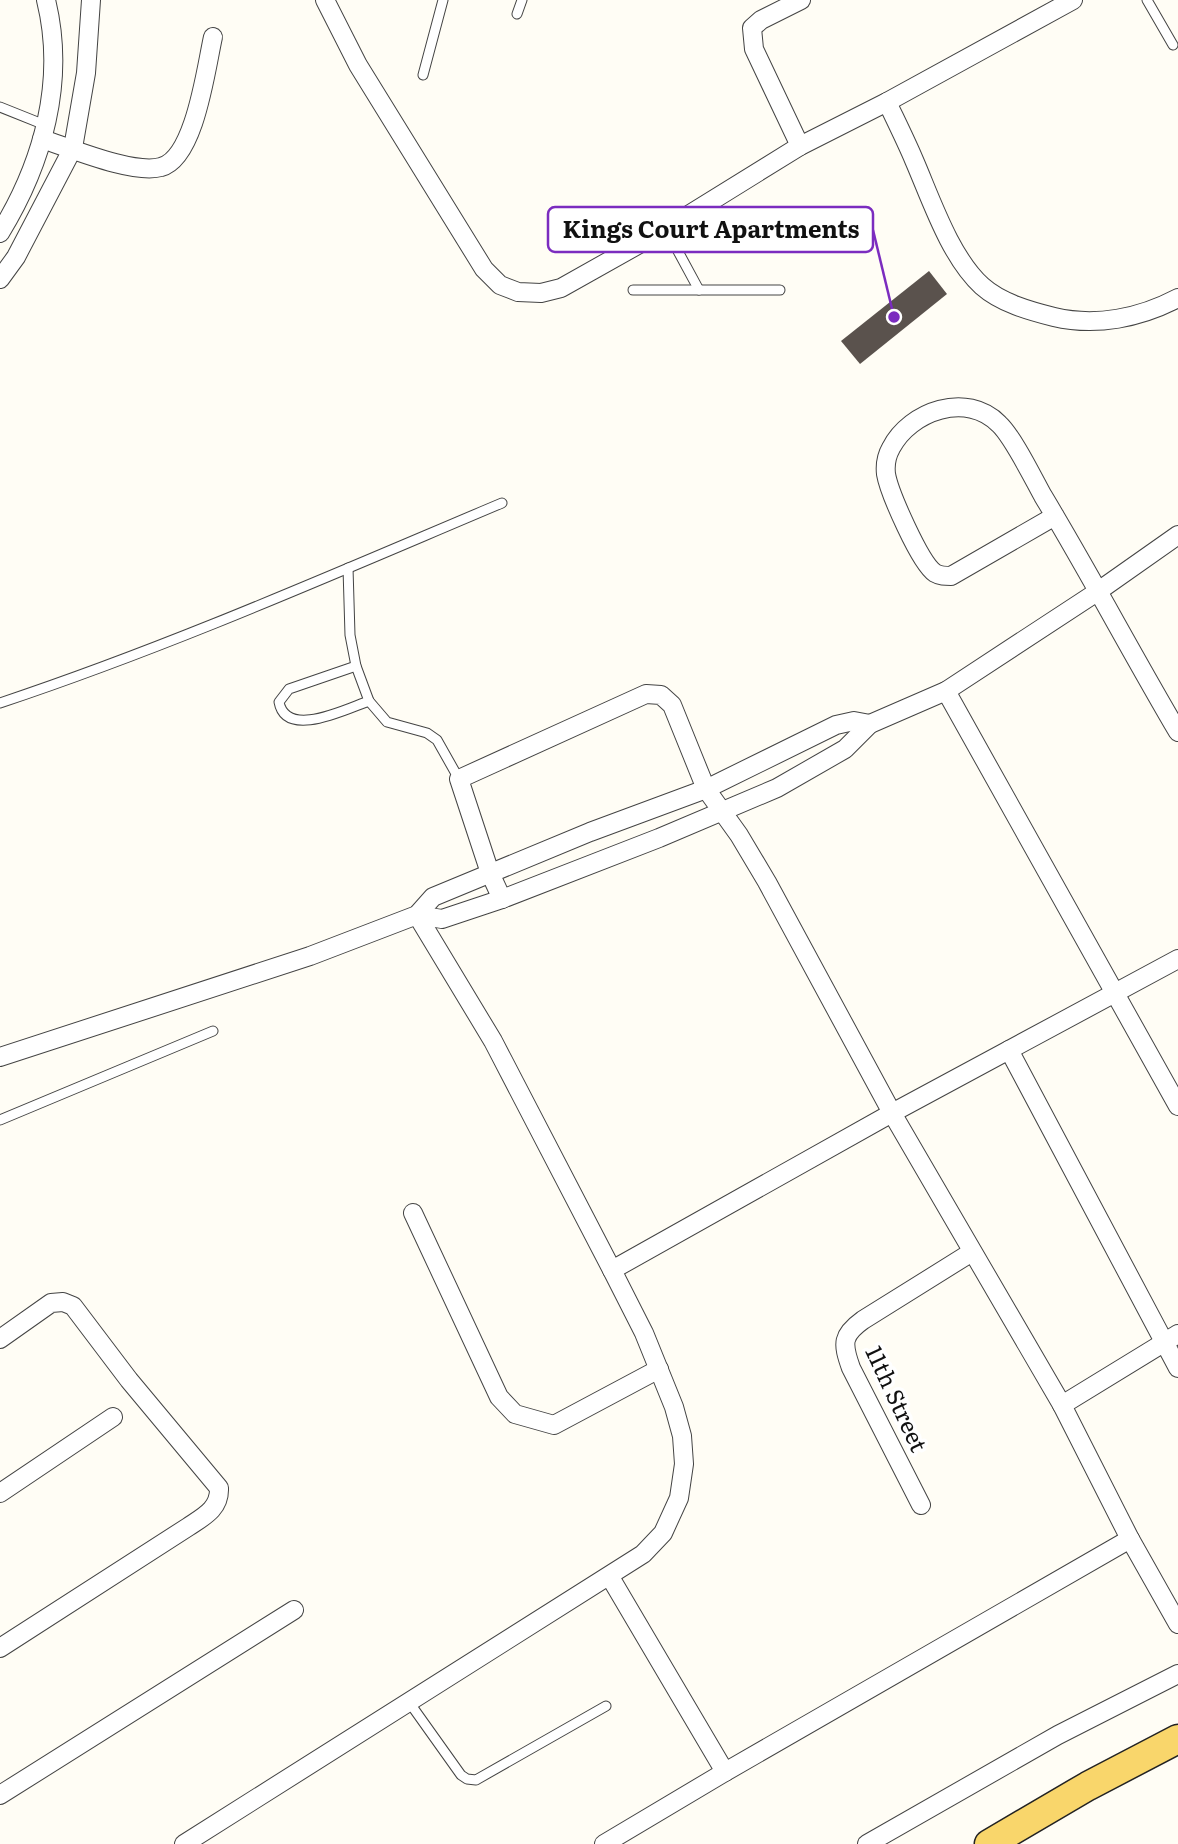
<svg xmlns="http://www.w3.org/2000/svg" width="1178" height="1844" font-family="Literata,serif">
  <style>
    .building { fill: #5a524d }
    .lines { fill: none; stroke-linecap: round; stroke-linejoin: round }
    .lane-casing { stroke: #444; stroke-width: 11 }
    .street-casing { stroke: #444; stroke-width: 20 }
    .primary-casing { stroke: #222; stroke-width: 31 }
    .lane { stroke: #fff; stroke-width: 9 }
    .street { stroke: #fff; stroke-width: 18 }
    .primary { stroke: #f9d66b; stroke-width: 28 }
    .labels { text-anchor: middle; stroke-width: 7; stroke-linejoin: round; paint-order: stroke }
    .street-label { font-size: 23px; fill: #111; stroke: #fff }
    .leader { fill: none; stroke: #7b2cbf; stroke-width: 2.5 }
    .callout-dot { fill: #7b2cbf; stroke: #fff; stroke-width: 2.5 }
    .callout { fill: #fff; stroke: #7b2cbf; stroke-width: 2.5 }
    .callout-label { font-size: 24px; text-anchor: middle; font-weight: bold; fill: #111 }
  </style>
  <rect width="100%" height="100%" fill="#fffdf5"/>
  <polygon class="building" points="929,271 947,294 860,364 841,341"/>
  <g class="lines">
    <g class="lane-casing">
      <g id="lane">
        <polyline points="1147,0 1173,45"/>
        <polyline points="517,14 522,0"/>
        <polyline points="423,75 443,0"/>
        <polyline points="0,107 45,125"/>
        <polyline points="666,229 699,290"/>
        <polyline points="633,290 780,290"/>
        <polyline points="348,568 350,635 356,666 369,701 387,722 427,733 437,740 459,779"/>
        <path d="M356 666 289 689 279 702C286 740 348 708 369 701"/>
        <path d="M0 703C171 646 336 573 502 503"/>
        <polyline points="0,1120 213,1031"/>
        <polyline points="409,1702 461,1775 467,1779 476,1780 606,1706"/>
      </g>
    </g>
    <g class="street-casing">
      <g id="street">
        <polyline points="325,0 358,65 484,269 500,285 518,292 541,293 561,288 666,229 800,146 887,102 1073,0"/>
        <path d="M887 102C896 121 906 141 914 160 931 199 950 257 982 286 1001 303 1030 311 1054 317 1096 327 1140 318 1178 298"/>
        <path d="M42 139C70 148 134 175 161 167 195 158 206 68 213 37"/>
        <polyline points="800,146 754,49 752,28 761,20 801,0"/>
        <path d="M0 233C43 163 66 81 46 0"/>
        <polyline points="0,279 16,257 73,148 86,73 91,0"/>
        <path d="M1055 516 951 576C945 576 940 576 935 573 920 563 889 492 886 474 885 465 887 455 891 448 910 411 967 391 999 424 1013 437 1033 478 1043 496 1090 574 1132 654 1178 732"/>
        <polyline points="946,691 1178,1106"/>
        <polyline points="502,899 490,873 459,779 646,694 661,695 672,705 706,789 739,835 767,882 892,1113 1062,1405 1130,1539 1178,1624"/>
        <polyline points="417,915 442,919 502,899 659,838 777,788 845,749 870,724 946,691 1097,592 1178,535"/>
        <polyline points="1009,1050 1178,1368"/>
        <polyline points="0,1057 310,956 417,915 433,897 590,832 706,789 836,725 854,721 870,724"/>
        <polyline points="413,1213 499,1397 515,1414 554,1425 659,1369"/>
        <polyline points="612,1270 892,1113 1178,959"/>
        <path d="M0 1339 51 1303 63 1302 73 1306 129 1380 219 1488C220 1509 203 1517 188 1527L0 1648"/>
        <polyline points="1062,1405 1178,1334"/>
        <polyline points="0,1493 113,1417"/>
        <path d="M921 1505 851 1368C842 1343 842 1335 863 1320L972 1252"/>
        <polyline points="610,1577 725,1772"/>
        <polyline points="0,1795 294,1610"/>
        <polyline points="184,1844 643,1554 663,1533 679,1498 684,1464 682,1436 674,1407 644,1333 612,1270 493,1041 417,915"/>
        <polyline points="604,1844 725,1772 1130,1539"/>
        <polyline points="867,1844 1058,1735 1178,1674"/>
      </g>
    </g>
    <g class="primary-casing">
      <polyline id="primary" points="989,1844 1088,1786 1178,1739"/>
    </g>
    <use href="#lane" class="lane"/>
    <use href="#street" class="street"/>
    <use href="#primary" class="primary"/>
  </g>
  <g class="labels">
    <g class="street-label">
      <text transform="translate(896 1399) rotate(65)" y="8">11th Street</text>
    </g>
  </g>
  <path class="leader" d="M894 317L873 230"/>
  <circle class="callout-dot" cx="894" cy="317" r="7"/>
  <rect class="callout" x="548" y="207" width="325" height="45" rx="7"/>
  <g class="callout-label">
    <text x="711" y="238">Kings Court Apartments</text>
  </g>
</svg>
